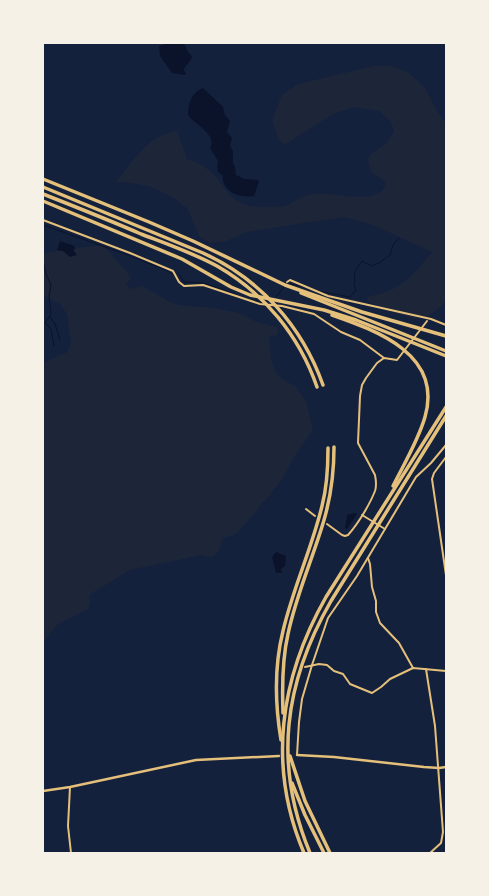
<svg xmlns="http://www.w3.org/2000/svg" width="489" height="896" font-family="'Titillium Web',sans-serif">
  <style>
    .green { fill: #1d2539 }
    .water { fill: #0b132b }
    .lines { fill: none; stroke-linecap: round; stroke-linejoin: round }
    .stream { stroke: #0b132b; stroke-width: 1 }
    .minor { stroke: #e5c07b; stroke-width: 2 }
    .secondary { stroke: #e5c07b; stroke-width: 2.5 }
    .motorway { stroke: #e5c07b; stroke-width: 3.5 }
  </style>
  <rect width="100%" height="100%" fill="#14213d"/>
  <g class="green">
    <path d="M374 66H392L409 73 425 88 437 111 446 123V301C440 307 433 313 426 317 412 323 381 307 368 301L367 297C374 295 381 294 388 291 407 284 419 267 432 252L373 225 344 217 246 232 227 241 210 243 199 236 188 209 172 197 152 187 132 183 116 182C134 161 147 135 177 131L187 159C194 161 203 165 209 170 222 181 227 199 246 205 251 207 280 208 285 206 294 202 303 195 313 194 333 191 373 207 386 186L385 181 372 173 369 166 368 159 371 154 387 143 394 131 391 122 379 111 354 107 333 114 295 138 288 143 284 144 279 140 272 120 282 95 298 84Z"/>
    <polygon points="94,246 104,246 127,272 131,278 126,285 131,289 142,286 172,303 179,305 213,308 239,313 257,322 276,327 278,331 276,336 271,335 269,337 271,360 276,372 282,379 295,386 306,401 313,430 296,454 282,479 266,500 261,504 256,512 237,533 234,535 223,538 218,552 216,552 215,556 211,557 201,555 130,570 89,595 90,602 88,609 58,624 45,640 43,641 43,363 67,352 71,344 67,314 61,305 43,295 43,253"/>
  </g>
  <g class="water">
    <path d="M168 43H184L188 52 192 56C192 62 185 64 184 70L186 74 185 75 172 73 160 56 159 46Z"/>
    <path d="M203 88 223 107 225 115 230 121 227 132 232 138 230 146 233 151V163L235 167 236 175 245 179 258 180 259 182 254 196C244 198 227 195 223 181 223 179 223 177 222 175L218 172 217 165 218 161 210 148C218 135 194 124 188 115 188 103 192 92 203 88Z"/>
    <polygon points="60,241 75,246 74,251 77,255 70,257 63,251 57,250"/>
    <polygon points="354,513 357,514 347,529 345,528 347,515"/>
    <polygon points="276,552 286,556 285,566 281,569 282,573 276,573 272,557"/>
  </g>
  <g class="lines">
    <g class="stream">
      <polyline points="43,225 125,254 168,271 174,275"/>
      <polyline points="43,241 43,261 46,274 51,285 49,296 51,314 45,323 51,329 54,346"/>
      <polyline points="178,273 184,282 204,283 234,294"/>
      <polyline points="286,283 305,287"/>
      <path d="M318 291 350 297 356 290 354 283 355 282C353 272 357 268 362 261L371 266 379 263 390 255 393 245 399 238"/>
      <polyline points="277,296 283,288"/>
      <polyline points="241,297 263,303"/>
      <polyline points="50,317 55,324 60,340"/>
    </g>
    <g class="minor">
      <polyline points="43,220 130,253 173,271 179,282 184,286 203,285 260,304 282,306 314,314 341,332 360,340 384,358"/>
      <polyline points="287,282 290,280 328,296 431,319 446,325"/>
      <polyline points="446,457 434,473 432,479 446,575"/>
      <polyline points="306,509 315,516"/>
      <polyline points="362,515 385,529"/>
      <path d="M327 524 342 535 345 536 348 535C358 524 370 504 375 491 377 485 376 480 375 475L358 443 360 396 362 385 366 378 377 363 384 358 397 360 427 321"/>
      <polyline points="368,558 370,564 372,587 376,601 376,612 380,623 399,643 413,668"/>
      <polyline points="305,667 319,664 327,665 334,671 343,674 350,684 372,693 381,687 390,679 413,668 446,671"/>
      <polyline points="426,669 435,726 443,832 441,843 430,853"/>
      <polyline points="297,755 299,722 302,699 312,665 328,618 357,576 416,477 431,463 446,445"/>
      <polyline points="70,787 68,826 71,853"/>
    </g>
    <g class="secondary">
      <polyline points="297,755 334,757 424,767 439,768 446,767"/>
      <polyline points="43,791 70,787 196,760 279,756"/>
    </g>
    <g class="motorway">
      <polyline points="43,179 149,222 193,241 285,285 362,312 446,336"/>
      <path d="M43 187 203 253C260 279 302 326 323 385"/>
      <path d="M43 194C76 207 109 220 141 234 167 244 193 253 217 266 264 293 299 335 317 387"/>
      <polyline points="43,201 182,259 231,287 250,295 324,310 356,320 446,356"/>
      <polyline points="301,293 446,351"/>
      <path d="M332 315C378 331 443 355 425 417 418 441 404 464 393 486"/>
      <path d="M283 713C282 686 282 660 288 634 296 595 313 558 324 520 331 496 334 472 334 447"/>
      <path d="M281 740C275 704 274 667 283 631 293 588 312 548 322 506 327 487 328 467 328 448"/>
      <polyline points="290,756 305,801 330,853"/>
      <polyline points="292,783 305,815 324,853"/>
      <path d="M304 853C267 766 280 678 326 597L446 407"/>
      <path d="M310 853C273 764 284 683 331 601L446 416"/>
    </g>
  </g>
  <rect width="489" height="896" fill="none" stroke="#f6f1e7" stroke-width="88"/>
</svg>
